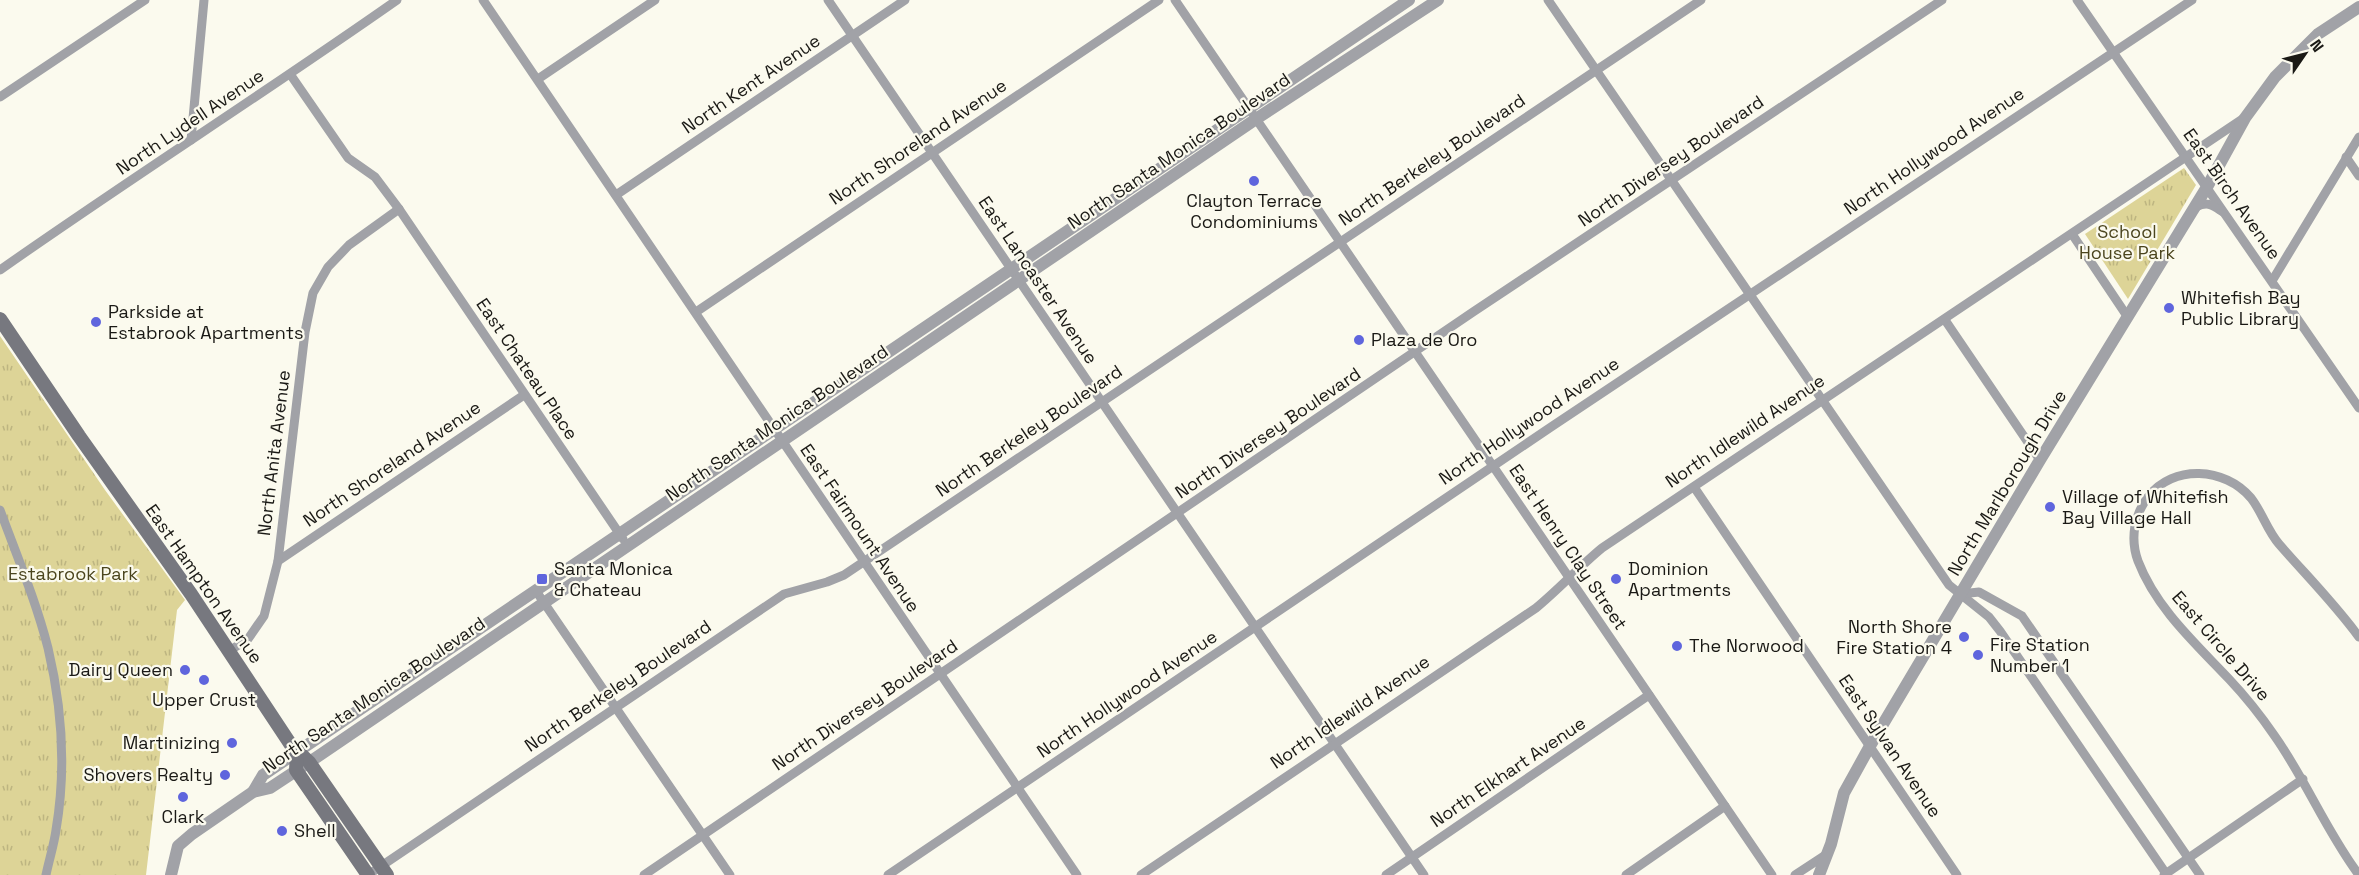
<svg xmlns="http://www.w3.org/2000/svg" width="2359" height="875" font-family="'Space Grotesk',sans-serif">
  <style>
    .park { fill: url(#park-tufts) }
    .lines { fill: none; stroke-linecap: round; stroke-linejoin: round }
    .minor { stroke: #a1a2a7; stroke-width: 9 }
    .tertiary { stroke: #a1a2a7; stroke-width: 12 }
    .secondary { stroke: #77787f; stroke-width: 14 }
    .poi-dot { fill: #5f65dd; stroke: #fbfaee; stroke-width: 2 }
    .labels { text-anchor: middle; stroke-width: 4.5; stroke-linejoin: round; paint-order: stroke }
    .street-label { font-size: 18px; fill: #1a1915; stroke: #fbfaee }
    .poi-label { font-size: 18px; fill: #1a1915; stroke: #fbfaee; text-anchor: start }
    .park-label { font-size: 18px; fill: #4b451e; stroke: #fbfaee }
  </style>
  <defs>
    <pattern id="park-tufts" width="24" height="20" patternUnits="userSpaceOnUse" patternTransform="scale(1.5)"><rect width="24" height="20" fill="#ddd497"/><path d="M3 7l-1-3M5 7V3M7 7l1-3M15 17l-1-3M17 17v-4M19 17l1-3" fill="none" stroke="#bdb581"/></pattern>
  </defs>
  <rect width="100%" height="100%" fill="#fbfaee"/>
  <g class="park">
    <polygon points="2184,168 2196,185 2128,299 2085,234"/>
    <polygon points="0,336 105,490 185,600 177,610 146,875 0,875"/>
  </g>
  <g class="lines">
    <g class="minor">
      <polyline points="483,0 1077,875"/>
      <polyline points="828,0 1424,875"/>
      <polyline points="1175,0 1772,875"/>
      <polyline points="1548,0 1949,585 1989,617 2000,631 2167,875"/>
      <polyline points="2077,0 2359,408"/>
      <polyline points="290,74 348,158 375,177 399,209 623,539"/>
      <polyline points="538,79 655,0"/>
      <polyline points="0,97 145,0"/>
      <polyline points="191,140 204,0"/>
      <polyline points="2346,157 2359,176"/>
      <polyline points="616,195 905,0"/>
      <path d="M2196 207C2208 201 2212 205 2223 212"/>
      <polyline points="2072,234 2127,316"/>
      <path d="M0 270C131 178 266 92 397 0"/>
      <polyline points="2272,281 2359,137"/>
      <polyline points="696,312 1159,0"/>
      <polyline points="1945,320 2040,460"/>
      <polyline points="1694,487 1957,875"/>
      <path d="M0 510C17 556 36 601 48 648 62 707 66 771 56 830 54 845 49 860 46 875"/>
      <polyline points="278,561 524,395"/>
      <polyline points="536,591 730,875"/>
      <polyline points="1961,594 1979,592 2022,616 2200,875"/>
      <path d="M2359 637C2335 604 2306 575 2279 544 2267 530 2262 512 2251 498 2225 467 2173 464 2148 497 2134 515 2130 539 2138 561 2156 608 2195 643 2229 679 2245 696 2261 716 2274 735 2306 780 2326 831 2359 875"/>
      <polyline points="229,651 248,639 264,616 278,561 305,332 313,293 328,267 349,245 399,209"/>
      <polyline points="368,875 784,594 827,582 844,575 1701,0"/>
      <polyline points="644,875 1473,312 1942,0"/>
      <polyline points="888,875 1551,427 2192,0"/>
      <path d="M1141 875 1536 608C1559 589 1579 567 1602 548L2244 118"/>
      <polyline points="1386,875 1649,695"/>
      <polyline points="1626,875 1725,806"/>
      <polyline points="1795,875 1827,854"/>
      <polyline points="2164,875 2303,779"/>
    </g>
    <g class="tertiary">
      <polyline points="253,792 263,775 1409,0"/>
      <polyline points="171,875 178,846 192,834 253,792 270,788 317,757 1256,119 1438,0"/>
      <polyline points="1819,875 1831,844 1844,793 1870,746 2040,460 2207,187 2245,118 2275,77 2318,34 2359,7"/>
    </g>
    <g class="secondary">
      <polyline points="0,319 79,436 191,594 291,745 309,762 387,875"/>
      <polyline points="297,753 296,770 368,875"/>
    </g>
  </g>
  <g class="poi-dot">
    <circle cx="1254" cy="181" r="6"/>
    <circle cx="2169" cy="308" r="6"/>
    <circle cx="96" cy="322" r="6"/>
    <circle cx="1359" cy="340" r="6"/>
    <circle cx="2050" cy="507" r="6"/>
    <rect x="536" y="573" width="12" height="12" rx="3"/>
    <circle cx="1616" cy="579" r="6"/>
    <circle cx="1964" cy="637" r="6"/>
    <circle cx="1677" cy="646" r="6"/>
    <circle cx="1978" cy="655" r="6"/>
    <circle cx="185" cy="670" r="6"/>
    <circle cx="204" cy="680" r="6"/>
    <circle cx="232" cy="743" r="6"/>
    <circle cx="225" cy="775" r="6"/>
    <circle cx="183" cy="797" r="6"/>
    <circle cx="282" cy="831" r="6"/>
  </g>
  <g class="labels">
    <g class="street-label">
      <text transform="translate(751 84) rotate(-34)" y="6">North Kent Avenue</text>
      <text transform="translate(190 122) rotate(-34)" y="6">North Lydell Avenue</text>
      <text transform="translate(918 142) rotate(-34)" y="6">North Shoreland Avenue</text>
      <text transform="translate(1179 151) rotate(-34)" y="6">North Santa Monica Boulevard</text>
      <text transform="translate(1934 151) rotate(-34)" y="6">North Hollywood Avenue</text>
      <text transform="translate(1432 160) rotate(-34)" y="6">North Berkeley Boulevard</text>
      <text transform="translate(1671 161) rotate(-34)" y="6">North Diversey Boulevard</text>
      <text transform="translate(2232 194) rotate(55)" y="6">East Birch Avenue</text>
      <text transform="translate(1038 280) rotate(56)" y="6">East Lancaster Avenue</text>
      <text transform="translate(527 369) rotate(56)" y="6">East Chateau Place</text>
      <text transform="translate(1529 421) rotate(-34)" y="6">North Hollywood Avenue</text>
      <text transform="translate(777 423) rotate(-34)" y="6">North Santa Monica Boulevard</text>
      <text transform="translate(1029 431) rotate(-34)" y="6">North Berkeley Boulevard</text>
      <text transform="translate(1745 431) rotate(-34)" y="6">North Idlewild Avenue</text>
      <text transform="translate(1268 433) rotate(-34)" y="6">North Diversey Boulevard</text>
      <text transform="translate(274 453) rotate(-83)" y="6">North Anita Avenue</text>
      <text transform="translate(392 464) rotate(-34)" y="6">North Shoreland Avenue</text>
      <text transform="translate(2007 483) rotate(-59)" y="6">North Marlborough Drive</text>
      <text transform="translate(860 528) rotate(56)" y="6">East Fairmount Avenue</text>
      <text transform="translate(1568 547) rotate(56)" y="6">East Henry Clay Street</text>
      <text transform="translate(204 584) rotate(55)" y="6">East Hampton Avenue</text>
      <text transform="translate(2221 646) rotate(49)" y="6">East Circle Drive</text>
      <text transform="translate(618 686) rotate(-34)" y="6">North Berkeley Boulevard</text>
      <text transform="translate(1127 694) rotate(-34)" y="6">North Hollywood Avenue</text>
      <text transform="translate(374 695) rotate(-34)" y="6">North Santa Monica Boulevard</text>
      <text transform="translate(865 705) rotate(-34)" y="6">North Diversey Boulevard</text>
      <text transform="translate(1350 712) rotate(-34)" y="6">North Idlewild Avenue</text>
      <text transform="translate(1890 746) rotate(56)" y="6">East Sylvan Avenue</text>
      <text transform="translate(1508 772) rotate(-34)" y="6">North Elkhart Avenue</text>
    </g>
    <g class="poi-label">
      <text x="1254" y="207" text-anchor="middle">Clayton Terrace<tspan x="1254" dy="21">Condominiums</tspan></text>
      <text x="2181" y="304">Whitefish Bay<tspan x="2181" dy="21">Public Library</tspan></text>
      <text x="108" y="318">Parkside at<tspan x="108" dy="21">Estabrook Apartments</tspan></text>
      <text x="1371" y="346">Plaza de Oro</text>
      <text x="2062" y="503">Village of Whitefish<tspan x="2062" dy="21">Bay Village Hall</tspan></text>
      <text x="554" y="575">Santa Monica<tspan x="554" dy="21">&amp; Chateau</tspan></text>
      <text x="1628" y="575">Dominion<tspan x="1628" dy="21">Apartments</tspan></text>
      <text x="1952" y="633" text-anchor="end">North Shore<tspan x="1952" dy="21">Fire Station 4</tspan></text>
      <text x="1990" y="651">Fire Station<tspan x="1990" dy="21">Number 1</tspan></text>
      <text x="1689" y="652">The Norwood</text>
      <text x="173" y="676" text-anchor="end">Dairy Queen</text>
      <text x="204" y="706" text-anchor="middle">Upper Crust</text>
      <text x="220" y="749" text-anchor="end">Martinizing</text>
      <text x="213" y="781" text-anchor="end">Shovers Realty</text>
      <text x="183" y="823" text-anchor="middle">Clark</text>
      <text x="294" y="837">Shell</text>
    </g>
    <g class="park-label">
      <text x="2127" y="238">School<tspan x="2127" dy="21">House Park</tspan></text>
      <text x="73" y="580">Estabrook Park</text>
    </g>
  </g>
  <g transform="translate(2305 54) rotate(55)" stroke="#fbfaee" stroke-width="4.5" paint-order="stroke">
  <path d="M0-4.5L10 22L0 15L-10 22Z" fill="#1a1915"/>
  <text y="-9" font-size="16" font-weight="bold" text-anchor="middle" fill="#1a1915">N</text>
  </g>
</svg>
